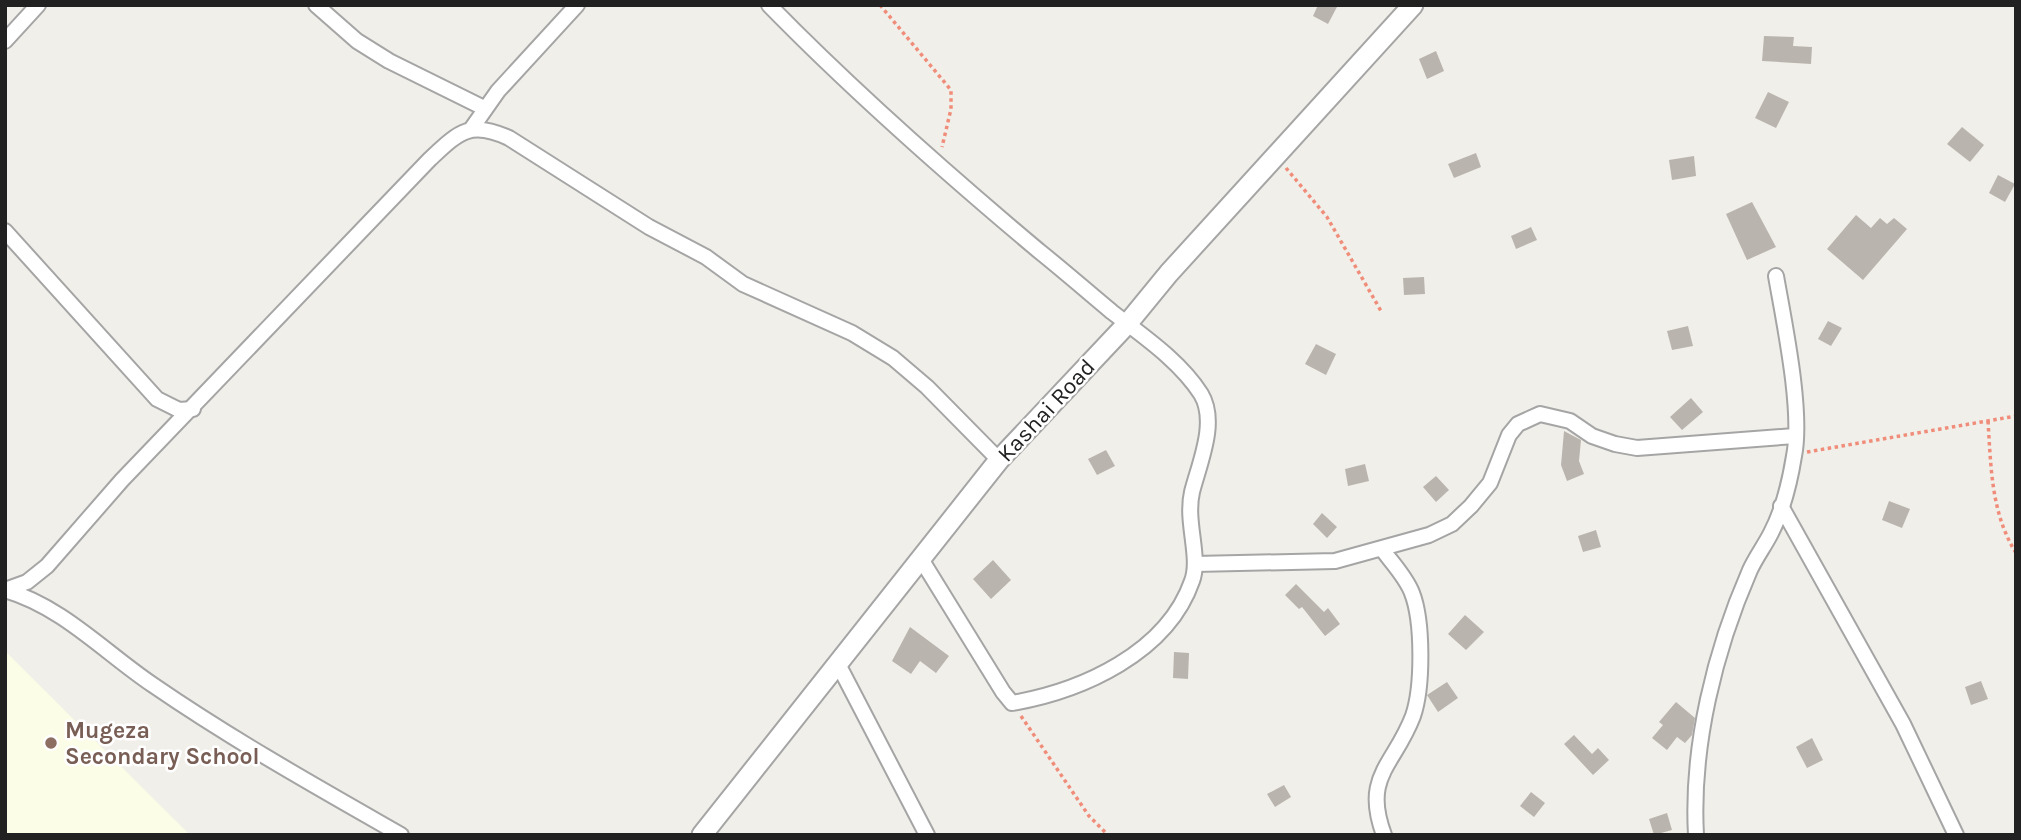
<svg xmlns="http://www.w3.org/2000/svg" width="2021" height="840" font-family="Karla,sans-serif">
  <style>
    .education { fill: #fcfde6 }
    .building { fill: #bab4ae }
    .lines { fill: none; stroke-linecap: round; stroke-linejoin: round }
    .minor-casing { stroke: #a5a5a5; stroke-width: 18 }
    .tertiary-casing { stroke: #a5a5a5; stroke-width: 23 }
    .path { stroke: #f08d7a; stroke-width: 3.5; stroke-dasharray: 3.5 3.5; stroke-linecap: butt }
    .minor { stroke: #fff; stroke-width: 14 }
    .tertiary { stroke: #fff; stroke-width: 19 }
    .education-dot { fill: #8d6e63; stroke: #fff; stroke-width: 2.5 }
    .labels { text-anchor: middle; stroke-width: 5; stroke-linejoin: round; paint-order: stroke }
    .street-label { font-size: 23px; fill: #212121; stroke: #fff }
    .education-label { font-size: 23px; font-weight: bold; fill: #785e54; stroke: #fff; text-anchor: start }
  </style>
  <rect width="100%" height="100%" fill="#f1efe9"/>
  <polygon class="education" points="5,651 190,835 5,835"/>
  <g class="building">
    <polygon points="1318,5 1338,5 1328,24 1313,16"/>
    <polygon points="1764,36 1794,37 1793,46 1812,47 1811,64 1762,61"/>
    <polygon points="1436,51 1444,71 1427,79 1419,59"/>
    <polygon points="1768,92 1789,102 1776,128 1755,118"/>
    <polygon points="1962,127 1984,145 1970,162 1947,144"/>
    <polygon points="1476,153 1481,167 1454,178 1448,164"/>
    <polygon points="1694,156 1696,176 1672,180 1669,160"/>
    <polygon points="1998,175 2015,184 2005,202 1989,193"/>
    <polygon points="1752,202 1776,247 1747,260 1726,214"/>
    <polygon points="1856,215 1871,228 1880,218 1887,224 1894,218 1907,229 1863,280 1827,249"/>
    <polygon points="1531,227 1537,240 1516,249 1511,236"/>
    <polygon points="1424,277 1425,294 1404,295 1403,278"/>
    <polygon points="1828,321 1842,328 1831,346 1818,339"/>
    <polygon points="1688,326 1693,346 1672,350 1667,331"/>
    <polygon points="1316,344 1336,354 1326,375 1305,364"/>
    <polygon points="1691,398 1703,412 1682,430 1670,417"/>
    <polygon points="1564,431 1581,440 1579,461 1584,474 1567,481 1561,465"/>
    <polygon points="1106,450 1115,466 1097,475 1088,459"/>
    <polygon points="1365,464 1369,481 1348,486 1345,469"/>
    <polygon points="1436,476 1449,490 1436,502 1423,487"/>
    <polygon points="1889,501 1910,509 1902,528 1882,520"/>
    <polygon points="1322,513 1337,527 1327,538 1313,524"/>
    <polygon points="1596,530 1601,547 1583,552 1578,536"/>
    <polygon points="993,560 1011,580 991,599 973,579"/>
    <polygon points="1296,584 1324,612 1328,608 1340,624 1325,636 1302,607 1299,609 1285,595"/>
    <polygon points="1465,615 1484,632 1466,650 1448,634"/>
    <polygon points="910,627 949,656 936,673 920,661 911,674 892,661"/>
    <polygon points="1174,652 1189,653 1188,679 1173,678"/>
    <polygon points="1981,681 1988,699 1971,705 1965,687"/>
    <polygon points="1447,682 1458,698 1438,712 1427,695"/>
    <polygon points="1676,702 1695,718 1692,735 1685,743 1677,737 1667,750 1652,738 1663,725 1659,722"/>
    <polygon points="1574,735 1592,754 1598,748 1609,760 1593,775 1564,744"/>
    <polygon points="1812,738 1823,760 1807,768 1796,747"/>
    <polygon points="1284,785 1291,797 1275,807 1267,794"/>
    <polygon points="1531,792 1545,803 1534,817 1520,806"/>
    <polygon points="1667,813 1672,830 1654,835 1649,819"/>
  </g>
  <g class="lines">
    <g class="minor-casing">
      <g id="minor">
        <polyline points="316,5 357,41 389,61 484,108"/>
        <path d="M769 5C854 92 946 173 1039 251 1064 271 1088 292 1112 312 1143 336 1180 361 1201 394 1218 422 1199 464 1192 492 1185 522 1201 557 1192 581 1167 653 1082 691 1012 703L1003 692 921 559"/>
        <polyline points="5,41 38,5"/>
        <polyline points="472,128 498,91 577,5"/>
        <polyline points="5,231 157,399 179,410 193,409"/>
        <polyline points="1781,506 1903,724 1956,835"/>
        <path d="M1382 549C1392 563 1406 577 1412 593 1423 621 1423 687 1413 716 1394 766 1362 776 1384 835"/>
        <polyline points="1195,564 1335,561 1429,535 1452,524 1471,506 1490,483 1509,435 1518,424 1540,414 1570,421 1592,436 1615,444 1637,448 1795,436"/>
        <path d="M5 590 27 582 47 566 122 480 430 159C459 132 470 120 509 138L649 227 706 257 743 284 852 333 893 358 927 387 999 460"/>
        <path d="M5 590C63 607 104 652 153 685 233 740 317 787 401 835"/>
        <polyline points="838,664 927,835"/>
        <path d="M1696 835C1691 746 1715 650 1750 570 1756 557 1765 545 1771 533 1783 510 1790 481 1794 456 1803 411 1784 322 1776 276"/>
      </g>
    </g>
    <g class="tertiary-casing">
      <polyline id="tertiary" points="702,835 999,460 1128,323 1169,273 1413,5"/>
    </g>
    <g class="path">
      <polyline points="880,5 951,90 951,109 942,147"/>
      <polyline points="1286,168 1327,217 1381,311"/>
      <path d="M1988 421C1991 467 1991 513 2016 553"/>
      <polyline points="1807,452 2016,416"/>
      <polyline points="1021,716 1089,816 1108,835"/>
    </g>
    <use href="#minor" class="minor"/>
    <use href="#tertiary" class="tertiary"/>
  </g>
  <circle class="education-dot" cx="51" cy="743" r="7"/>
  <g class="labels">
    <g class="street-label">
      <text transform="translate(1046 410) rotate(-47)" y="8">Kashai Road</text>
    </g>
    <g class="education-label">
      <text x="65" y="738">Mugeza<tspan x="65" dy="26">Secondary School</tspan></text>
    </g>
  </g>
  <rect width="2021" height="840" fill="none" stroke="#212121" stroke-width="14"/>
</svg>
